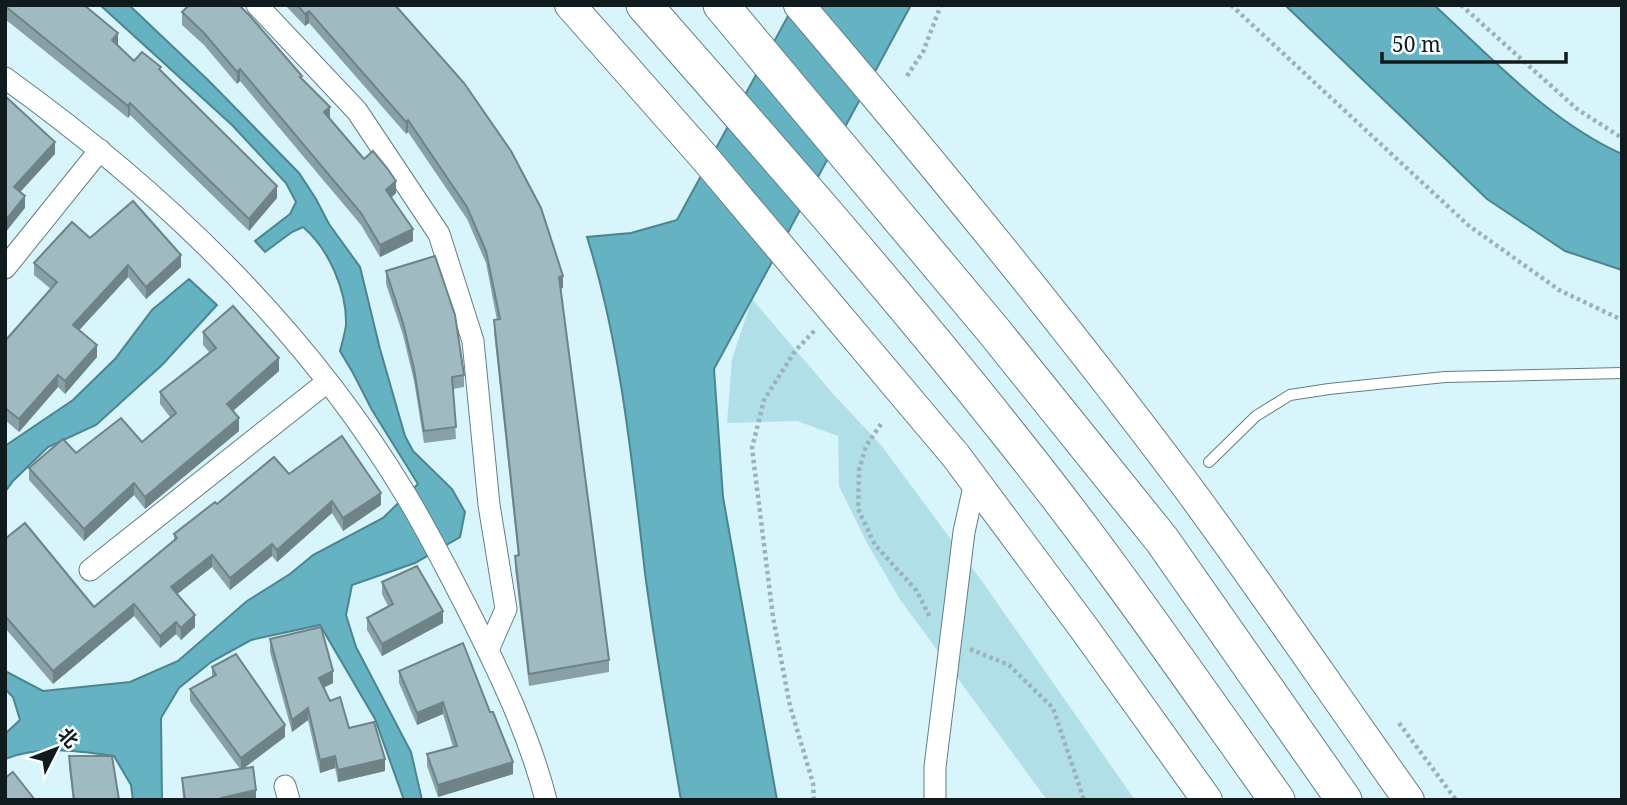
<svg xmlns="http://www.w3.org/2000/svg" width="1627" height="805" font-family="'Noto Serif','Noto Sans SC',serif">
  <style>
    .green { fill: #b1dfe8 }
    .water { fill: #64b2c2; stroke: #4b8590; stroke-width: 2 }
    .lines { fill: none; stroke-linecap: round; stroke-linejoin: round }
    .service-casing { stroke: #647e84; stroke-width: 12 }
    .minor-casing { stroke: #647e84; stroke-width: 23 }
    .secondary-casing { stroke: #647e84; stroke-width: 32 }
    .trunk-casing { stroke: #647e84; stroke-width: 37 }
    .path { stroke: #9bb3b8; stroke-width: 4.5; stroke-dasharray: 3.5 3.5; stroke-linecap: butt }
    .service { stroke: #fff; stroke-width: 10 }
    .minor { stroke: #fff; stroke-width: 21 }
    .secondary { stroke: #fff; stroke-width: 30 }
    .trunk { stroke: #fff; stroke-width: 35 }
    .wall { fill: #89a1a6 }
    .shaded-wall { fill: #6f8387 }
    .building { fill: #9fbbc1; stroke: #6f8387; stroke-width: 2 }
  </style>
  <rect width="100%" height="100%" fill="#d8f5fc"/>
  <polygon class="green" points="752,299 835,396 881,445 984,584 1135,800 1047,800 899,598 867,543 839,486 838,436 797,421 727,423 732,359"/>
  <g class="water">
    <path d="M100 5H129L209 81 299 173 316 199 329 224 360 267 380 349 405 436 413 451 452 489 465 512 460 537 415 563 352 585 346 615 356 647 411 752 422 800H404L375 719 320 625 251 640 211 662 179 688 161 718 162 800H133L131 785 114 756C78 751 40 745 5 759V734L20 720 13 697 5 689V671L43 691 130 682 178 661 247 601 290 574 313 555 383 518 418 484 372 410 353 373 340 351C342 343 345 333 346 325 347 291 329 249 303 227L292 232 265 252 255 241 290 214 296 202 286 183 232 125Z"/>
    <path d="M794 5H911L714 369 723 497 777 800H681C668 724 655 649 645 573 632 461 621 345 587 237L631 233 677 220Z"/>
    <path d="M1285 5H1434C1492 58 1549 121 1622 154V270L1565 251 1487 199Z"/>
    <polygon points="189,279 217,305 162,365 96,425 48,447 13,481 5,492 5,446 73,400 115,359 152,310"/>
  </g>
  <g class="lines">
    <g class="service-casing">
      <polyline id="service" points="1209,462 1256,416 1290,395 1329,389 1445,377 1622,373"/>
    </g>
    <g class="minor-casing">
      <g id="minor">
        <polyline points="257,5 357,111 439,234 473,341 489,505 506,609 488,650"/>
        <path d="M5 78C161 190 304 327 404 492 428 531 449 573 470 614 500 674 529 734 546 800"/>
        <polyline points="5,268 100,150"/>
        <polyline points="90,570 327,382"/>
        <polyline points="285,786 289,800"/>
        <polyline points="935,800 935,767 964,532 975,482"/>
      </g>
    </g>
    <g class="secondary-casing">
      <g id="secondary">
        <polyline points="570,5 704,157 956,456 1086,631 1207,800"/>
        <path d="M799 5C932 161 1062 320 1185 484 1262 588 1334 695 1409 800"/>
      </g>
    </g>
    <g class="trunk-casing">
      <g id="trunk">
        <path d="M644 5C769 147 894 289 1011 437 1105 554 1190 678 1277 800"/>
        <polyline points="721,5 993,330 1162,540 1344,800"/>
      </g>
    </g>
    <g class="path">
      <polyline points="1231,5 1468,225 1559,290 1622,320"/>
      <polyline points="1461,5 1577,109 1622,138"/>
      <polyline points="907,76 923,52 941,5"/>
      <polyline points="881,424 866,446 859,470 858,509 875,545 916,590 931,619"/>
      <polyline points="970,649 1009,665 1053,708 1084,800"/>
      <polyline points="1399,723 1456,800"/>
      <polyline points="814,800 813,783 790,706 773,617 752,448 764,400 795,351 816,329"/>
    </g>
    <use href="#service" class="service"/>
    <use href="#minor" class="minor"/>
    <use href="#secondary" class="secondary"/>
    <use href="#trunk" class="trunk"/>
  </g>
  <g class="wall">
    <polygon points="5,5 118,45 118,46 134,61 161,70 277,198 249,231 130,115 128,118 5,19"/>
    <polygon points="285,5 395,5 563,288 560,289 609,660 609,672 529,686 515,568 515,556 518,556 494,332 494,320 497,320 486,263 467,219 408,132 406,134 309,23 305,26"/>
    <polygon points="182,12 302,79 330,119 364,159 396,193 392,197 413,241 380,257 361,225 240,81 237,84 204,45 182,25"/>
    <polygon points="90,238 181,267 146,299 128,277 79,330 97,357 65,394 58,387 19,432 5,420 5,341 51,289 34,275 34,263"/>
    <polygon points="386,271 464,375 464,387 453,389 456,439 424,443 414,381 403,335 386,284"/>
    <polygon points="203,332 279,371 233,411 239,431 145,509 134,495 84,541 29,480 29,468 76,453 142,442 170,417 160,404 160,392 209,352 203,345"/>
    <polygon points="289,474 381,505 343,531 332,513 277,562 272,556 230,590 212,567 177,594 195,627 181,640 176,634 160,648 134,616 53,684 5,628 5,539 94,607 174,540 174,534 217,504"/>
    <polygon points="382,582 443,623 382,656 367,630 367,618 388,606 382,594"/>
    <polygon points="270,639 333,683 323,688 330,701 349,728 385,771 338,782 335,768 320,773 308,720 292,732 270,652"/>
    <polygon points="463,643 513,774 438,797 427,766 427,754 453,747 443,714 417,725 399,683 399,671"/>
    <polygon points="212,667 285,737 243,769 256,800 183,800 182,778 240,769 190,701 190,689 212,677"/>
    <polygon points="69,756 119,800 73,800 69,768"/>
  </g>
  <g class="shaded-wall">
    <polygon points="309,11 309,23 305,26 305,14"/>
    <polygon points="118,33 118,45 112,52 112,40"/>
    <polygon points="240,69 240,81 237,84 237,72"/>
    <polygon points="130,103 130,115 128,118 128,106"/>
    <polygon points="330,107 330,119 324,112"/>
    <polygon points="408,120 408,132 406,134 406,122"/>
    <polygon points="55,142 55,154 14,199 14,187"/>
    <polygon points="396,181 396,193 386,202 386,190"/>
    <polygon points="277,186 277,198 249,231 249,219"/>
    <polygon points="25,196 25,208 5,233 5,221"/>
    <polygon points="413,229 413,241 380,257 380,245"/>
    <polygon points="181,255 181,267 146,299 146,287"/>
    <polygon points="128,265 128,277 73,337 73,325"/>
    <polygon points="563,276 563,288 559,289 559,277"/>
    <polygon points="97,345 97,357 65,394 65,381"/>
    <polygon points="279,358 279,371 227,416 227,404"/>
    <polygon points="58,375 58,387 19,432 19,419"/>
    <polygon points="239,418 239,431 145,509 145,497"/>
    <polygon points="134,483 134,495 84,541 84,529"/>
    <polygon points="381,493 381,505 343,531 343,518"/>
    <polygon points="332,501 332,513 277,562 277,550"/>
    <polygon points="272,544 272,556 230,590 230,578"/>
    <polygon points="212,555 212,567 171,599 171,587"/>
    <polygon points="134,604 134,616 53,684 53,671"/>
    <polygon points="443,611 443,623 382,656 382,644"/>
    <polygon points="195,615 195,627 181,640 181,628"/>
    <polygon points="176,622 176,634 160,648 160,636"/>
    <polygon points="333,671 333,683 319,690 319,678"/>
    <polygon points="443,702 443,714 417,725 417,713"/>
    <polygon points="308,708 308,720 292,732 292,720"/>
    <polygon points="285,725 285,737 241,770 241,758"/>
    <polygon points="335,756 335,768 320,773 320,760"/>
    <polygon points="385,759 385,771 338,782 338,770"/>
    <polygon points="513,762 513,774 438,797 438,785"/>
    <polygon points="256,790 256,800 221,800 221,798"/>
  </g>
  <g class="building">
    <polygon points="5,5 84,5 118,33 112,40 134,61 142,52 161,67 159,69 277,186 249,219 130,103 128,106 5,6"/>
    <polygon points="189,5 239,5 250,16 302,76 300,77 330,107 324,112 364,159 373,151 387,168 396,181 386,190 413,229 380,245 361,213 240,69 237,72 204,33 182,12"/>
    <polygon points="297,5 395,5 464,83 511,151 541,208 563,276 559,277 609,660 529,674 515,556 519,555 494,320 500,319 486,251 467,207 408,120 406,122 309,11 305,14"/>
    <polygon points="5,96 55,142 14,187 25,196 5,221"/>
    <polygon points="133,201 181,255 146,287 128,265 73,325 97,345 65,381 58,375 19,419 5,408 5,341 57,282 34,263 72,222 90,238"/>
    <polygon points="435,256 455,315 464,375 452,377 456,427 424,431 414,369 403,323 386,271"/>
    <polygon points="233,306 279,358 227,404 239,418 145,497 134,483 84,529 29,468 63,439 76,453 121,418 142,442 176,413 160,392 216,348 203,332"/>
    <polygon points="342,436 381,493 343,518 332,501 277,550 272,544 230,578 212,555 171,587 195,615 181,628 176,622 160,636 134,604 53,671 5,616 5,539 25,523 94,607 177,538 174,534 215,502 217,504 274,457 289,474"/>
    <polygon points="417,566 443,611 382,644 367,618 393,604 382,582"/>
    <polygon points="321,627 333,671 319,678 330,701 340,697 349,728 374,722 385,759 338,770 335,756 320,760 308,708 292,720 270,639"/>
    <polygon points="463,643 490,712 493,712 513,762 438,785 427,754 457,746 443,702 417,713 399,671"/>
    <polygon points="236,654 285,725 241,758 190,689 216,675 212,667"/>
    <polygon points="69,756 112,756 119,800 74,800"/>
    <polygon points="253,767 256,790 221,798 221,800 185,800 182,778"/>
    <polygon points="13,772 35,800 5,800 5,778"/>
  </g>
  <rect width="1627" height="805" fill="none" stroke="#101b1d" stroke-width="14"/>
  <g transform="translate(56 749) rotate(48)" stroke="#f8feff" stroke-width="5" paint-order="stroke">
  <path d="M0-5L12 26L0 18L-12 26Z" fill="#101b1d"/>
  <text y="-10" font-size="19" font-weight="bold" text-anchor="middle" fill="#101b1d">北</text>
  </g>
  <path d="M1382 52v10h184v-10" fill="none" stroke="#101b1d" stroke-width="3.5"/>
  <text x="1392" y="52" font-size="21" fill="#101b1d" stroke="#f8feff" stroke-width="5" paint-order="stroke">50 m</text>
</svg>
